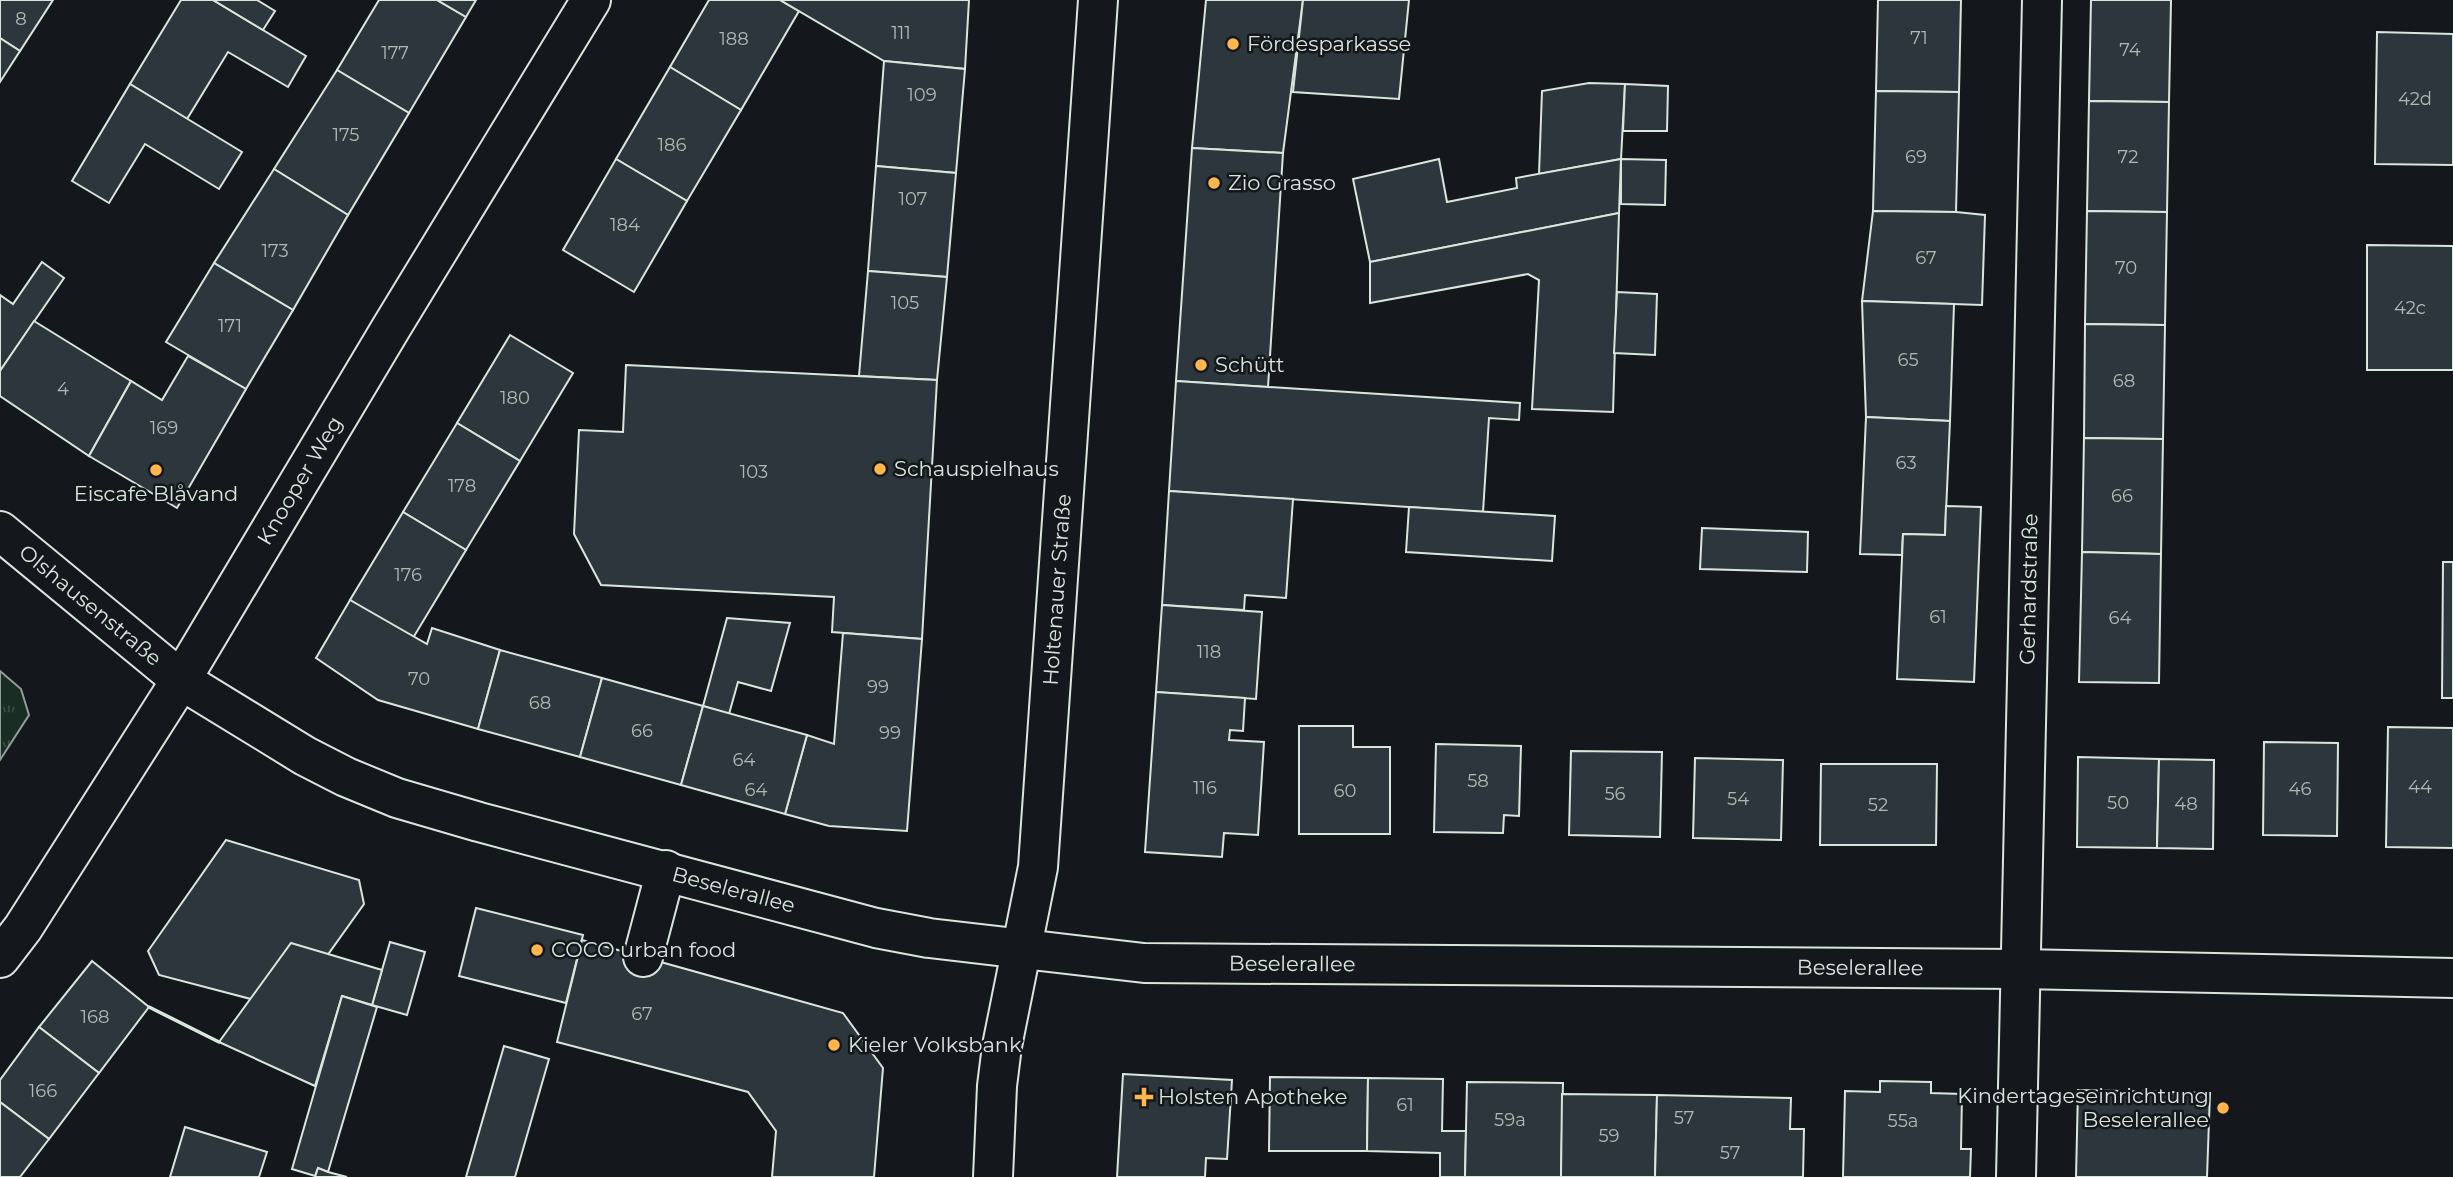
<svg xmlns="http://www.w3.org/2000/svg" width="2453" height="1177" font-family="Montserrat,sans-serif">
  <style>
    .grass { fill: url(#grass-tufts); stroke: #939e99; stroke-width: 2 }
    .building { fill: #2c363c; stroke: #d8e6dc; stroke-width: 2 }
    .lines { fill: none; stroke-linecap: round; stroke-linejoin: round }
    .minor-casing { stroke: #d8e6dc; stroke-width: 42 }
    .major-casing { stroke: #d8e6dc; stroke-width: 42 }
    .minor { stroke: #14181c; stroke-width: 38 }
    .major { stroke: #14181c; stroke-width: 38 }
    .wall { stroke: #d8e6dc; stroke-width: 3.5 }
    .poi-dot { fill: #ffb74d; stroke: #14181c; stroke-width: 2.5 }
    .labels { text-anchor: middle; stroke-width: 5; stroke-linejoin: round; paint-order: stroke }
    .number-label { font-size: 18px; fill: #adbab4 }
    .poi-label { font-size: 21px; fill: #d8e6dc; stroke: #14181c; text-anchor: start }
    .street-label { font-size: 21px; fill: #d8e6dc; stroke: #14181c }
  </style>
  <defs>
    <pattern id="grass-tufts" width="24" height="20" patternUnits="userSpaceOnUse" patternTransform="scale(1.75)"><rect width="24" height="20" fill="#1a2d24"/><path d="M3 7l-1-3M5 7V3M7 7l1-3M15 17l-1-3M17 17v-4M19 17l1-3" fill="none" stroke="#3b4b43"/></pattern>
  </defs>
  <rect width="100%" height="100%" fill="#14181c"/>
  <polygon class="grass" points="0,671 21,689 29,715 0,760"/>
  <g class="building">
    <polygon points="0,0 53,0 20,51 0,38"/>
    <polygon points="181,0 213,0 306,56 288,87 228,52 187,119 130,84"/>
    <polygon points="213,0 257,0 275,11 263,30"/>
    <polygon points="379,0 437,0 466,17 409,113 337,70"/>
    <polygon points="437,0 476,0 466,17"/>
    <polygon points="709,0 780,0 799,11 741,110 670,67"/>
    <polygon points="780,0 969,0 965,69 884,61"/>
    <polygon points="1206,0 1303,0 1283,153 1192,148"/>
    <polygon points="1303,0 1409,0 1399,99 1293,92"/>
    <polygon points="1878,0 1961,0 1959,92 1876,91"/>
    <polygon points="2091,0 2171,0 2169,102 2089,101"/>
    <polygon points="2377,32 2453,34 2453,165 2375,164"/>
    <polygon points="0,38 20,51 0,82"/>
    <polygon points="884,61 965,69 956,173 876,166"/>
    <polygon points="670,67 741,110 687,201 616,159"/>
    <polygon points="337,70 409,113 348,215 274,169"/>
    <polygon points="1589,83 1625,84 1621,159 1539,174 1542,91"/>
    <polygon points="130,84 242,152 219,189 145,144 109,203 72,181"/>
    <polygon points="1625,84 1668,86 1667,131 1623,131"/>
    <polygon points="1876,91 1959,92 1956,212 1873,211"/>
    <polygon points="2089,101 2169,102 2167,212 2087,211"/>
    <polygon points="1192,148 1283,153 1268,387 1176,381"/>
    <polygon points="616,159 687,201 634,292 563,250"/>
    <polygon points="1439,159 1447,202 1517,188 1516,178 1621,159 1619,213 1370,262 1353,179"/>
    <polygon points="1621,159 1666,160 1665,205 1621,204"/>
    <polygon points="876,166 956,173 947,277 868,271"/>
    <polygon points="274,169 348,215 293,310 214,263"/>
    <polygon points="1873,211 1956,212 1985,215 1982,305 1862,301"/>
    <polygon points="2087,211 2167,212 2165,325 2085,324"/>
    <polygon points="1619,213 1613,412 1532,409 1539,280 1528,274 1370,303 1370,262"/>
    <polygon points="2367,245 2453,246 2453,370 2367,370"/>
    <polygon points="42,262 64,278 0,371 0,295 13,304"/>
    <polygon points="214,263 293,310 246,389 166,342"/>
    <polygon points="868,271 947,277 937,380 859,376"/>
    <polygon points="1617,292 1657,294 1655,355 1614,353"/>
    <polygon points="1862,301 1954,304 1950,421 1866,417"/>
    <polygon points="34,321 131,381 89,456 0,396 0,371"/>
    <polygon points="2085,324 2165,325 2163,439 2084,438"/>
    <polygon points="510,335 573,373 520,461 457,423"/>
    <polygon points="188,356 246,389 177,508 89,456 131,381 162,400"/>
    <polygon points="626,365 937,380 922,639 832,632 834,597 601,585 574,534 579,430 623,432"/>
    <polygon points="1176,381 1520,403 1519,420 1489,418 1483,512 1169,491"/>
    <polygon points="1866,417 1950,421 1945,535 1903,534 1902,555 1860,554"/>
    <polygon points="457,423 520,461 466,550 403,512"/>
    <polygon points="2084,438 2163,439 2161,554 2082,552"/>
    <polygon points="1169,491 1293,499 1286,598 1245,595 1244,610 1162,605"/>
    <polygon points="1946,506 1981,507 1974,682 1897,679 1903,534 1945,535"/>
    <polygon points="1409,507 1555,516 1552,561 1406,552"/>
    <polygon points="403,512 466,550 413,638 350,600"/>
    <polygon points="1702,528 1808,532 1807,572 1700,569"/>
    <polygon points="2082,552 2161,554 2159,683 2079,682"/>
    <polygon points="2443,562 2453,562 2453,698 2442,698"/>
    <polygon points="350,600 427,644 432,628 500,650 478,729 378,700 316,658"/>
    <polygon points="1162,605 1262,612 1256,699 1156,692"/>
    <polygon points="727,618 790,623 771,691 738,682 729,714 703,706"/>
    <polygon points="843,633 922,639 907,831 829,826 785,814 807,735 834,744"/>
    <polygon points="500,650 602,678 580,757 478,729"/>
    <polygon points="602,678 703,706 681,785 580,757"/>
    <polygon points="1156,692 1245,698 1243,731 1230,730 1229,740 1264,742 1258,835 1224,833 1222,857 1145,852"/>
    <polygon points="703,706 807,735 785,814 681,785"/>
    <polygon points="1299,726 1353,726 1353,747 1390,747 1390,834 1299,834"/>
    <polygon points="2388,727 2453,728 2453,848 2386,847"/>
    <polygon points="2264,742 2338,743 2337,836 2263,835"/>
    <polygon points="1436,744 1521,746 1519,816 1504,815 1503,833 1434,832"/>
    <polygon points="1571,751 1662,752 1660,837 1569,835"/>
    <polygon points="2078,757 2159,759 2157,848 2077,847"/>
    <polygon points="1695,758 1783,760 1781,840 1693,838"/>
    <polygon points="2159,759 2214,760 2213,849 2157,848"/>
    <polygon points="1821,764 1937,764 1936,845 1820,845"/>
    <polygon points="226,840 359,880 364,904 289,1009 159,975 148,951"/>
    <polygon points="476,908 583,935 566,1003 459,976"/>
    <polygon points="582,940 843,1013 883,1068 874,1177 772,1177 776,1131 748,1092 557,1042"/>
    <polygon points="390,942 425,952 407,1015 372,1005"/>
    <polygon points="291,943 382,970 372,1005 342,996 315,1086 219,1042"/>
    <polygon points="92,961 149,1007 99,1073 39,1027"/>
    <polygon points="342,996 377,1007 328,1172 318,1168 315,1176 292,1169"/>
    <polygon points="39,1027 99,1073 49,1139 0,1102 0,1080"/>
    <polygon points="504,1046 549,1059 515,1177 466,1177"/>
    <polygon points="1123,1074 1232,1080 1227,1159 1206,1158 1205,1177 1117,1177"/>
    <polygon points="1270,1077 1368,1078 1367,1151 1269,1151"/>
    <polygon points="1368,1078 1443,1079 1442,1131 1466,1131 1465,1177 1440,1177 1440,1153 1367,1151"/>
    <polygon points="1880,1081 1931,1082 1931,1093 1962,1094 1961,1149 1971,1149 1970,1177 1843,1177 1845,1091 1880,1092"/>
    <polygon points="1467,1082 1563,1083 1561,1177 1465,1177"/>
    <polygon points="2078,1090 2210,1093 2207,1177 2076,1177"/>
    <polygon points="1562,1094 1657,1095 1655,1177 1561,1177"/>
    <polygon points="1657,1095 1791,1098 1790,1129 1804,1129 1803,1177 1655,1177"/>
    <polygon points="0,1102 49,1139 20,1177 0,1177"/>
    <polygon points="185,1127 267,1152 259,1177 170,1177"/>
    <polygon points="318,1168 328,1172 347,1177 315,1177"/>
  </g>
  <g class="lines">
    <g class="minor-casing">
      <g id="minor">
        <path id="s1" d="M0 531 181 680 305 756 346 777 397 798 479 822 876 928 929 938 1144 963 2019 969 2453 978"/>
        <polyline points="643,957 666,870"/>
        <path id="s2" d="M2016 1177 2042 0"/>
      </g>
    </g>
    <g class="major-casing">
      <g id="major">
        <path id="s3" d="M0 958 23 928 181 680 391 328 591 0"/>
        <path id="s4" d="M993 1177 997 1086 1002 1046 1038 867 1098 0"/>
      </g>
    </g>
    <use href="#minor" class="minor"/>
    <use href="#major" class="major"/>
    <polyline class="wall" points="149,1007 219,1042"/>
  </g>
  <g class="poi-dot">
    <circle cx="1233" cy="44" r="7"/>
    <circle cx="1214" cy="183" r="7"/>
    <circle cx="1201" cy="365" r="7"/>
    <circle cx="880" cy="469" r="7"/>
    <circle cx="156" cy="470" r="7"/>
    <circle cx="537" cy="950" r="7"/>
    <circle cx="834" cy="1045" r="7"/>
    <path d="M1140.5 1086.5h7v7h7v7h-7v7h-7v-7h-7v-7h7z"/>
    <circle cx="2223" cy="1108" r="7"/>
  </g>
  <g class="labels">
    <g class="number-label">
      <text x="21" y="25">8</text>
      <text x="901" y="39">111</text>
      <text x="1919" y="44">71</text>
      <text x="734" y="45">188</text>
      <text x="2130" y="56">74</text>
      <text x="395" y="59">177</text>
      <text x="922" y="101">109</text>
      <text x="2415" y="105">42d</text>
      <text x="346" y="141">175</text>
      <text x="672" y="151">186</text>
      <text x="1916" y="163">69</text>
      <text x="2128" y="163">72</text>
      <text x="913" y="205">107</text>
      <text x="625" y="231">184</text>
      <text x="275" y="257">173</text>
      <text x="1926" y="264">67</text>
      <text x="2126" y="274">70</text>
      <text x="905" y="309">105</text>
      <text x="2410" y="314">42c</text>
      <text x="230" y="332">171</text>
      <text x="1908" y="366">65</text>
      <text x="2124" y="387">68</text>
      <text x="63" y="395">4</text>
      <text x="515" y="404">180</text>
      <text x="164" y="434">169</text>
      <text x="1906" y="469">63</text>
      <text x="754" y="478">103</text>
      <text x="462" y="492">178</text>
      <text x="2122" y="502">66</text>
      <text x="408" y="581">176</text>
      <text x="1938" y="623">61</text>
      <text x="2120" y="624">64</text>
      <text x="1209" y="658">118</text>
      <text x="419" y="685">70</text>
      <text x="878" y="693">99</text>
      <text x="540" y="709">68</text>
      <text x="642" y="737">66</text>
      <text x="890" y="739">99</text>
      <text x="744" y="766">64</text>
      <text x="1478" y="787">58</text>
      <text x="2420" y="793">44</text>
      <text x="1205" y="794">116</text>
      <text x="2300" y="795">46</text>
      <text x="756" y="796">64</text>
      <text x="1345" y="797">60</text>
      <text x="1615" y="800">56</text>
      <text x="1738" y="805">54</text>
      <text x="2118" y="809">50</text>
      <text x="2186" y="810">48</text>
      <text x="1878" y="811">52</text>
      <text x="642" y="1020">67</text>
      <text x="95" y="1023">168</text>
      <text x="43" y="1097">166</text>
      <text x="1405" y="1111">61</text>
      <text x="1684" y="1124">57</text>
      <text x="1510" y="1126">59a</text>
      <text x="1903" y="1127">55a</text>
      <text x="1609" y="1142">59</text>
      <text x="1730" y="1159">57</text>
    </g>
    <g class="poi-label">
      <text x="1247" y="51">Fördesparkasse</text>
      <text x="1228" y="190">Zio Grasso</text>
      <text x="1215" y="372">Schütt</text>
      <text x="894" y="476">Schauspielhaus</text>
      <text x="156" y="501" text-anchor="middle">Eiscafe Blåvand</text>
      <text x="551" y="957">COCO urban food</text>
      <text x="848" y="1052">Kieler Volksbank</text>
      <text x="2209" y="1103" text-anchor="end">Kindertageseinrichtung<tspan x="2209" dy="24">Beselerallee</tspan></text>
      <text x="1158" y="1104">Holsten Apotheke</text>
    </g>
    <g class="street-label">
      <text dy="7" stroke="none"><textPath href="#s3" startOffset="564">Knooper Weg</textPath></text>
      <text dy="7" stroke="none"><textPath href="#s2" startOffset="588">Gerhardstraße</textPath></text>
      <text dy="7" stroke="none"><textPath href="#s4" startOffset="592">Holtenauer Straße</textPath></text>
      <text dy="7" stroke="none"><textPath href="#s1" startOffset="117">Olshausenstraße</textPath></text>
      <text dy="7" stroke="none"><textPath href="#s1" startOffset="830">Beselerallee</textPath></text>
      <text dy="7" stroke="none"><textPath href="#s1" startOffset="1396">Beselerallee</textPath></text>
      <text dy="7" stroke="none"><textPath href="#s1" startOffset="1964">Beselerallee</textPath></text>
    </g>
  </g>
</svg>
